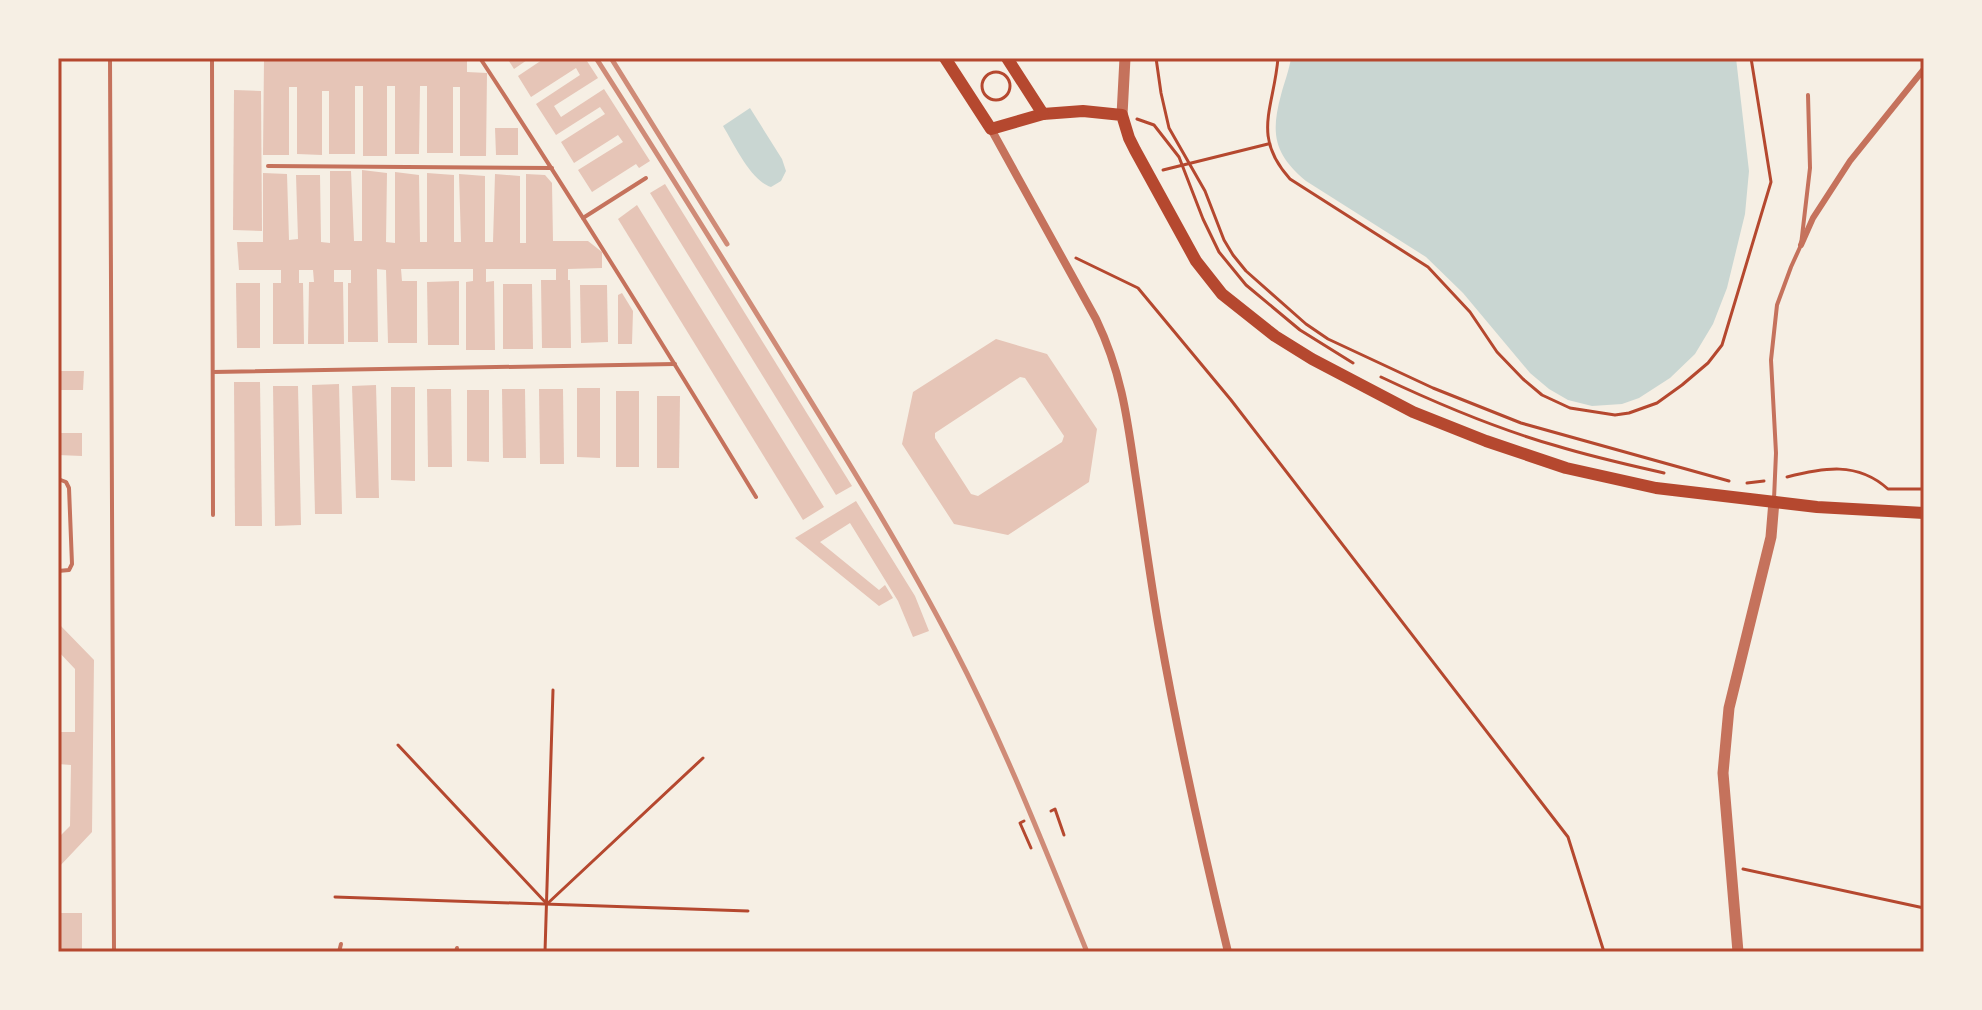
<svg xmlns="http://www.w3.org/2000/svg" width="1982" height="1010" font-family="Helvetica,sans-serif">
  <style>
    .water { fill: #c9d6d2 }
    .building { fill: #e6c5b7; fill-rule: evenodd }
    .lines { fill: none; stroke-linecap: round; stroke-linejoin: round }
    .path { stroke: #b5482f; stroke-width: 3 }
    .service { stroke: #c5725c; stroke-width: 4 }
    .pedestrian { stroke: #c5725c; stroke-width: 6 }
    .minor { stroke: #c5725c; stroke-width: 8 }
    .tertiary { stroke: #c5725c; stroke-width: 11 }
    .secondary { stroke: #b5482f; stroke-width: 12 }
    .rail { stroke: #cf8b77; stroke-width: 5 }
    .neatline { fill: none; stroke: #b5482f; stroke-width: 3 }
  </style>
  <rect width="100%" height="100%" fill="#f6efe4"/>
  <g class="water">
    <path d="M1291 58H1736L1749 171 1745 214 1727 288 1713 324 1695 354 1670 378 1639 398 1622 404 1592 406 1568 400 1549 389 1530 373 1463 293 1426 257 1306 181C1275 155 1270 135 1281 95 1284 83 1289 71 1291 58Z"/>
    <path d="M750 108 782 159 786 171 781 181 771 187C751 181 734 144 723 126Z"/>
  </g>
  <g class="building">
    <polygon points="328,58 356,58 356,61 395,61 395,58 467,60 467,72 487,73 486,156 460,156 460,87 453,87 453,153 427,153 427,86 420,86 419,154 395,154 395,86 387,86 387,156 363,156 363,86 355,86 355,154 329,154 329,91 322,91 322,155 297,154 297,87 289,87 289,155 263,155 264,60 328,60"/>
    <polygon points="507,58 530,58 514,69"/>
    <polygon points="545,58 585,58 598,78 554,106 561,117 604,89 650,161 639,168 636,164 592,192 578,170 623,142 618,135 574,163 561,142 605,114 600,107 556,135 536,104 580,75 576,68 531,97 518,76"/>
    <polygon points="234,90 261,91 262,231 233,230"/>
    <polygon points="495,128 518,128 518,155 496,155"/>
    <polygon points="362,170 387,173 386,242 395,243 395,172 419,175 420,242 427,242 427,173 454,175 454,242 461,242 459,174 485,176 485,242 493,242 495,174 520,176 520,243 526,243 526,174 545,175 552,183 553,241 588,241 602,252 602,268 568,269 568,280 570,280 571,348 542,348 541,280 556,280 556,269 486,269 486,282 494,281 495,350 466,350 466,282 473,281 473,269 401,269 402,281 417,281 417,343 388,343 386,270 377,269 378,342 348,342 348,283 351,283 351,270 334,270 334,282 343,282 344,344 308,344 309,282 314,282 313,270 299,270 299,283 303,283 304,344 273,344 273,283 281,283 281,270 239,270 237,242 263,242 263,173 287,174 289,240 298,239 296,175 320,175 321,242 330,243 330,171 351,171 354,241 362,241"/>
    <polygon points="665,184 852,486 836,495 650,193"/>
    <polygon points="637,205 824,507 803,520 618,219"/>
    <polygon points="459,281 459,345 428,345 427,282"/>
    <polygon points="236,283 260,283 260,348 237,348"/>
    <polygon points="503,284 532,284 533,349 503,349"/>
    <polygon points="580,285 607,285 608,342 581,343"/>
    <polygon points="622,293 633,311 632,344 618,344 618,295"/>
    <path d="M996 339 1047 354 1097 429 1089 482 1008 535 954 524 902 444 913 392ZM1020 377 1025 378 1064 436 1062 442 978 496 971 494 935 438V433Z"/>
    <polygon points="58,371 84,371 83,390 58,390"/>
    <polygon points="234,382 260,382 262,526 235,526"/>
    <polygon points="339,384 342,514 315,514 312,385"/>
    <polygon points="376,385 379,498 356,498 352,386"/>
    <polygon points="273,386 298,386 301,525 275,526"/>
    <polygon points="391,387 415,387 415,481 391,480"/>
    <polygon points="577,388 600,388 600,458 577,457"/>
    <polygon points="427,389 451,389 452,467 428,467"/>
    <polygon points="502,389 525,389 526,458 503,458"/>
    <polygon points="539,389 563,389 564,464 540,464"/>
    <polygon points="467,390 489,390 489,462 467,461"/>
    <rect x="616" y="391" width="23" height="76"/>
    <polygon points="657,396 680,396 679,468 657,468"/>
    <polygon points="58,433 82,433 82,456 58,455"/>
    <polygon points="856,501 915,596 929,631 913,637 898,601 850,523 820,542 879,590 885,585 893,598 879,606 795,538"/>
    <polygon points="58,623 94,660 92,832 58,868 58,838 70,826 71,765 58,764 58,732 75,732 75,669 58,651"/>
    <rect x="58" y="913" width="24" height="39"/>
  </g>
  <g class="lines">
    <g class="path">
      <polyline points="1156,58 1161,93 1169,128 1205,191 1224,240 1233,255 1246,271 1306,324 1328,339 1433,388 1521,423 1729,481"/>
      <path d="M1278 58C1274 108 1251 136 1290 179L1428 267 1470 312 1497 352 1523 379 1542 395 1570 408 1615 415 1629 413 1657 403 1682 385 1708 363 1722 345 1771 182 1751 58"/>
      <circle cx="996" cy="86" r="14"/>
      <polyline points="1137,119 1154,125 1179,157 1203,219 1219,252 1246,285 1300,330 1353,363"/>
      <polyline points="1163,170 1268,144"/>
      <polyline points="1076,258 1138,288 1231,400 1568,837 1604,952"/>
      <path d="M1381 377C1438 404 1497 429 1557 446 1593 457 1629 465 1664 473"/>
      <path d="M1787 477C1823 468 1857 461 1888 489H1924"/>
      <polyline points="1747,483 1764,481"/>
      <polyline points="398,745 547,904 703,758"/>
      <polyline points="1051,811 1055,809 1064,835"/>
      <polyline points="1024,821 1020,823 1031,848"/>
      <polyline points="1743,869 1924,908"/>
      <polyline points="335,897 748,911"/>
      <polyline points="545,952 553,690"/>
    </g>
    <g class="service">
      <polyline points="110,58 114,952"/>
      <polyline points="212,58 213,515"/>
      <path d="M480 58C575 203 666 349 756 497"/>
      <polyline points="268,166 552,168"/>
      <polyline points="583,218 646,178"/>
      <polyline points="213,372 675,364"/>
      <polyline points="58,479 66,482 69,488 72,564 69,570 58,571"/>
      <polyline points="1774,499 1776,453 1771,360 1777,305 1791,267 1801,245 1810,168 1808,95"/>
      <polyline points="339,952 341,944"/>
      <polyline points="456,952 457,948"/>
    </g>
    <polyline class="pedestrian" points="1801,245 1813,218 1850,161 1924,69"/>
    <path class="minor" d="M991 129 1096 319C1121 371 1127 416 1135 472 1143 524 1150 577 1159 629 1178 737 1202 845 1228 952"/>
    <g class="tertiary">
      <polyline points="1122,115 1125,58"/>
      <polyline points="1738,952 1723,773 1729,708 1771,537 1774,501"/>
    </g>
    <g class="secondary">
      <polyline points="945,58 991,129 1043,114 1083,111 1122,115 1129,138 1135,150 1196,261 1222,294 1275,336 1312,359 1413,412 1486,441 1566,468 1656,488 1817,507 1924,513"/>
      <polyline points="1007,58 1043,114"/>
    </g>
    <g class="rail">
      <path d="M596 58C660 158 723 259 786 361 844 455 903 549 954 648 1005 746 1045 849 1087 952"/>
      <polyline points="611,58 727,244"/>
    </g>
  </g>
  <rect width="1982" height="1010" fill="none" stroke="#f6efe4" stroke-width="120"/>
  <rect x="60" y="60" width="1862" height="890" class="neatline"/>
</svg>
